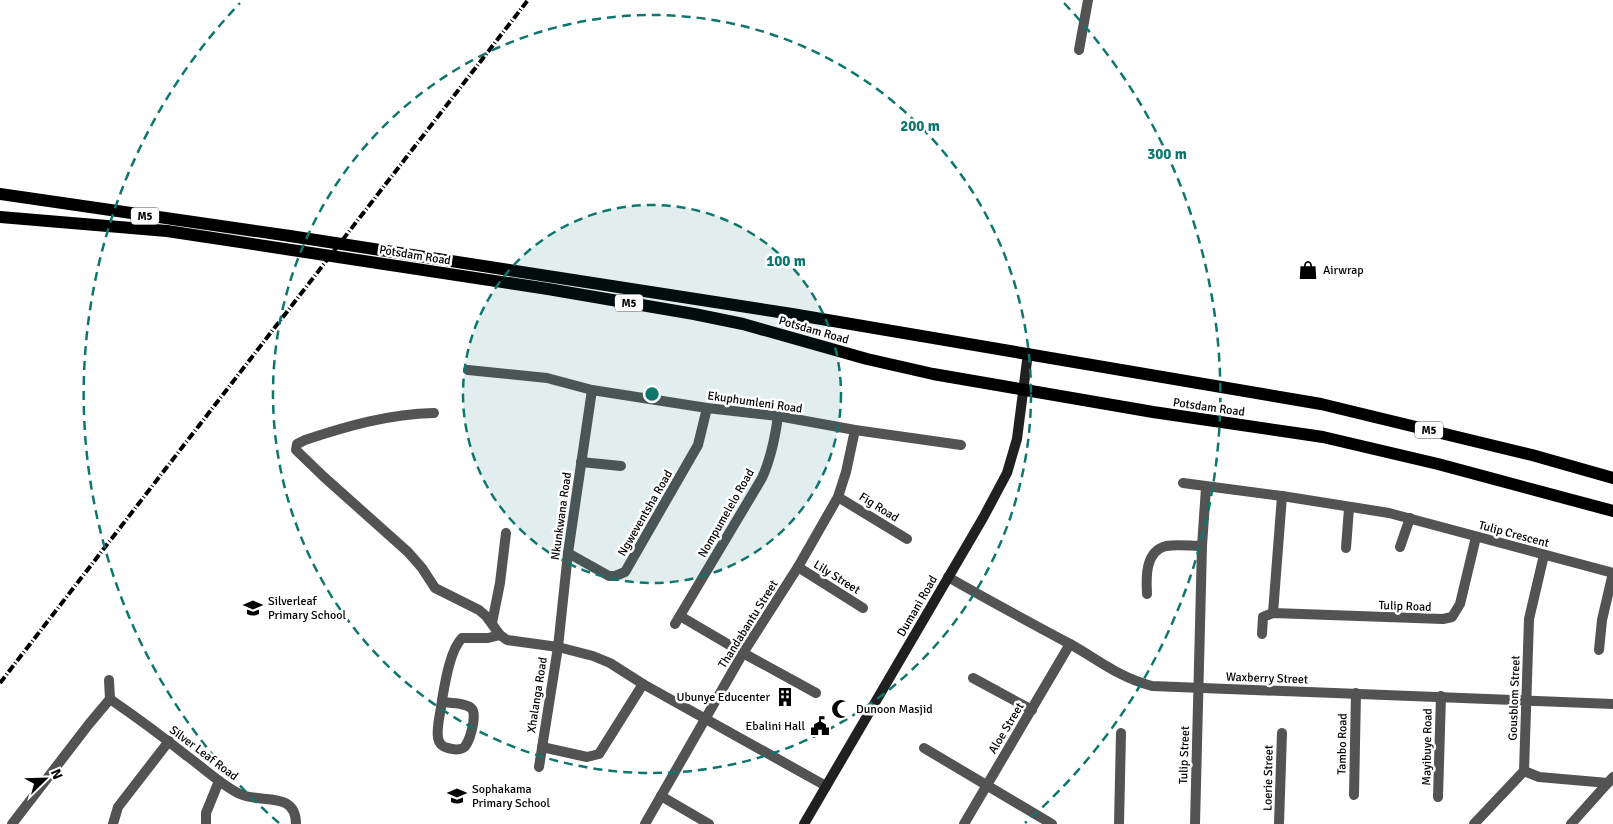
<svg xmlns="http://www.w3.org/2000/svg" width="1613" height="824" font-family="Signika,sans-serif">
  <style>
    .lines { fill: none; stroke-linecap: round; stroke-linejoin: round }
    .street { stroke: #535353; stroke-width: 10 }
    .secondary { stroke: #202020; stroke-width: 10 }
    .primary { stroke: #000; stroke-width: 12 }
    .rail { stroke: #000; stroke-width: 4; stroke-dasharray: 8 2.5 1 2.5; stroke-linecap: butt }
    .ring { fill: none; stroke: #0f766e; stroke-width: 2.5; stroke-dasharray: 9 6 }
    .labels { text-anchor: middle; stroke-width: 5; stroke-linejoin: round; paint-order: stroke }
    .shield { fill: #fff; stroke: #4c4c4c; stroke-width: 1 }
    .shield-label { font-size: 11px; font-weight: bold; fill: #000 }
    .street-label { font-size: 12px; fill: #000; stroke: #fff }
    .poi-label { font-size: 12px; fill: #000; stroke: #fff; text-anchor: start }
    .centre { fill: #0f766e; stroke: #fff; stroke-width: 2.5 }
    .ring-label { font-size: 15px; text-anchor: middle; font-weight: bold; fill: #0f766e; stroke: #fff; stroke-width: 5; stroke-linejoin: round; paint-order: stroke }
  </style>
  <rect width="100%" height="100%" fill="#fff"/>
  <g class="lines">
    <g class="street">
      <polyline points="1079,50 1088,0"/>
      <polyline points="468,370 547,378 592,390 707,408 778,416 855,430 961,445"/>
      <path d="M434 413C389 414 347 426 305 440L297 444 296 450 324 477 408 552 422 568 435 588 479 610 486 616 500 635 507 640 558 647 593 656 610 663 643 684 826 786"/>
      <polyline points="581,462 621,466"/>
      <polyline points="1183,483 1282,496 1389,513 1613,573"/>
      <polyline points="838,497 907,539"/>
      <polyline points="1400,547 1410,518"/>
      <polyline points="1346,548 1349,508"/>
      <polyline points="568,553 609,576 615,576 625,572 698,445 707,408"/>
      <polyline points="798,567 863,608"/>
      <path d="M948 577C988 600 1029 622 1070 644 1099 660 1118 677 1152 686L1613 704"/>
      <path d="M1147 594C1146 578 1145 551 1166 546 1177 544 1191 546 1202 546"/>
      <polyline points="1273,613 1282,496"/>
      <polyline points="680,616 743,653 816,693"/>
      <polyline points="492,623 500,583 506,533"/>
      <path d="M675 624 762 478C771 458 775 439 778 416"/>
      <polyline points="1262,634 1263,617 1273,613 1443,619 1452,617 1460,604 1476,537"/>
      <polyline points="1599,650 1602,620 1613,573"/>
      <polyline points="973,678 1032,710"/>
      <polyline points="109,680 110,699"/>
      <path d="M110 699C136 717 162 736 187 756 204 768 221 785 240 794 261 804 296 790 296 824"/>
      <path d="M442 702C450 703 467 703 472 709 477 715 470 744 463 748 458 751 453 749 448 748 443 747 439 744 438 738 436 727 441 712 442 700 445 683 450 650 462 638H488L500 635"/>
      <polyline points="542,747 587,757 599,754 643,684"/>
      <polyline points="924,748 1052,824"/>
      <polyline points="539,767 558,647 568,553 592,390"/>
      <polyline points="1524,771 1539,777 1608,783"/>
      <polyline points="1354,795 1356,693"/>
      <polyline points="661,796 709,824"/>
      <polyline points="1438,797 1441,696"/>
      <polyline points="12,824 89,724 110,699"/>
      <polyline points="113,824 118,807 169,741"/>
      <polyline points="206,824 206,813 219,781"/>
      <polyline points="645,824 743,653 798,567 838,497 846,472 855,430"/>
      <polyline points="964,824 1070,644"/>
      <polyline points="1119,824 1121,733"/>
      <polyline points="1195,824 1202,546 1206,488"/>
      <polyline points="1279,824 1282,733"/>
      <polyline points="1474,824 1524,771 1529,619 1544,555"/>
      <polyline points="1571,824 1613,777"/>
    </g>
    <polyline class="secondary" points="804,824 983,518 1007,473 1017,439 1028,353"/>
    <g class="primary">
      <polyline points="0,194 290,236 792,314 1321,404 1532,455 1613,478"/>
      <polyline points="0,217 167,231 548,289 694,314 743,324 867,359 933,374 1153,412 1323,437 1438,464 1613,511"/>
    </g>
    <polyline class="rail" points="0,683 528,0"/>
  </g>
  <circle cx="652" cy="394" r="189" fill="#0f766e" fill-opacity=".12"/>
  <g class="ring">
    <circle cx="652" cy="394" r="189"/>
    <circle cx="652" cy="394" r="379"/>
    <path d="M279 823A568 568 0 0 1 240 3M1064 3A568 568 0 0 1 1025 823"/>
  </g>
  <defs>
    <g id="shop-bare" transform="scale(1.5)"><path d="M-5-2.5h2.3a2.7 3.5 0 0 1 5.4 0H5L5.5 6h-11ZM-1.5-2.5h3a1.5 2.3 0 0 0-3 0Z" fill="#000" stroke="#fff" stroke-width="2.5" paint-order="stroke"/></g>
    <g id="school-bare" transform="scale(1.5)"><path d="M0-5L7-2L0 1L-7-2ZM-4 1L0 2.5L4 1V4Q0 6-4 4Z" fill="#000" stroke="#fff" stroke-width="2.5" paint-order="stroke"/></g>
    <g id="building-bare" transform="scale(1.5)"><path d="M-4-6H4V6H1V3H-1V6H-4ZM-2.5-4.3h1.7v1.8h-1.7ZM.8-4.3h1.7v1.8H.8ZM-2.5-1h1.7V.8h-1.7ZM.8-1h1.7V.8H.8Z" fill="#000" stroke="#fff" stroke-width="2.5" paint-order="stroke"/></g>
    <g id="mosque-bare" transform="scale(1.5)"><path d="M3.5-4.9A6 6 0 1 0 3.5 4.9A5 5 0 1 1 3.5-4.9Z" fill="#000" stroke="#fff" stroke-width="2.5" paint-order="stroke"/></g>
    <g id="civic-bare" transform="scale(1.5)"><path d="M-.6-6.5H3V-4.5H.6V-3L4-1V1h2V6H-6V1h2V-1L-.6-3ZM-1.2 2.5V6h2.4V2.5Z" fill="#000" stroke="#fff" stroke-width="2.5" paint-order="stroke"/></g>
  </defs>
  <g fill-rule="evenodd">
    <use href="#shop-bare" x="1308" y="270"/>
    <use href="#school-bare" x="253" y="608"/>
    <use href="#building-bare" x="785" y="697"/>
    <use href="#mosque-bare" x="841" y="709"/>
    <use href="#civic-bare" x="820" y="726"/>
    <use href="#school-bare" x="457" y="796"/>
  </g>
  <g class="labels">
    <g class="shield">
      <rect x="131" y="207.5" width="28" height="17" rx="4"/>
      <rect x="615" y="294.5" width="28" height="17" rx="4"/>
      <rect x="1415" y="421.5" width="28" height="17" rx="4"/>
    </g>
    <g class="shield-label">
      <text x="145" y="220">M5</text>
      <text x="629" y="307">M5</text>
      <text x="1429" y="434">M5</text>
    </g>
    <g class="street-label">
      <text transform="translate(415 255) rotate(9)" y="4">Potsdam Road</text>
      <text transform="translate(814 330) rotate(16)" y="4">Potsdam Road</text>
      <text transform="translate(755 402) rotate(8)" y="4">Ekuphumleni Road</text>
      <text transform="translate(1209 407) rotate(8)" y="4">Potsdam Road</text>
      <text transform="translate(879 507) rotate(32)" y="4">Fig Road</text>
      <text transform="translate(645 513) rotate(-60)" y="4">Ngweventsha Road</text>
      <text transform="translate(726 513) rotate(-60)" y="4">Nompumelelo Road</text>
      <text transform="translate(561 516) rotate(-82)" y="4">Nkunkwana Road</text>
      <text transform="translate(1514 534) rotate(15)" y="4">Tulip Crescent</text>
      <text transform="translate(837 577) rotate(32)" y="4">Lily Street</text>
      <text transform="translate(917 606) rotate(-60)" y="4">Dumani Road</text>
      <text transform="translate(1405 606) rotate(2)" y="4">Tulip Road</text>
      <text transform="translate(748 624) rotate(-58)" y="4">Thandabantu Street</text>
      <text transform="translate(1267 678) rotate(2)" y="4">Waxberry Street</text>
      <text transform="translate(537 695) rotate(-81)" y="4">Xhalanga Road</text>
      <text transform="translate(1514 698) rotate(-88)" y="4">Gousblom Street</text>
      <text transform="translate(1006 728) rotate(-59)" y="4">Aloe Street</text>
      <text transform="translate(1342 744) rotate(-89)" y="4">Tambo Road</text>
      <text transform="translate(1427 747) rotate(-89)" y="4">Mayibuye Road</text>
      <text transform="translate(204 753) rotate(37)" y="4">Silver Leaf Road</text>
      <text transform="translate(1184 755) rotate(-88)" y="4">Tulip Street</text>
      <text transform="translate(1268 778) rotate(-89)" y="4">Loerie Street</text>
    </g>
    <g class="poi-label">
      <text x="1323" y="274">Airwrap</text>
      <text x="268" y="605">Silverleaf<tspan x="268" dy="14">Primary School</tspan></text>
      <text x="770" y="701" text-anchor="end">Ubunye Educenter</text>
      <text x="856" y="713">Dunoon Masjid</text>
      <text x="805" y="730" text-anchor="end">Ebalini Hall</text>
      <text x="472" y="793">Sophakama<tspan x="472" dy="14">Primary School</tspan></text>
    </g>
  </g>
  <circle cx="652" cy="394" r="8" class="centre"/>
  <g class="ring-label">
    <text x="920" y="131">200 m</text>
    <text x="1167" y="159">300 m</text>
    <text x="786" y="266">100 m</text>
  </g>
  <g transform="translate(45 779) rotate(67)" stroke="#ffffff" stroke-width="4" paint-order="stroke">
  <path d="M0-4L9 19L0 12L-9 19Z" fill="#000000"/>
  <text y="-8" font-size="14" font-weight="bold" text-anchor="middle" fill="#000000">N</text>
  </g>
</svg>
